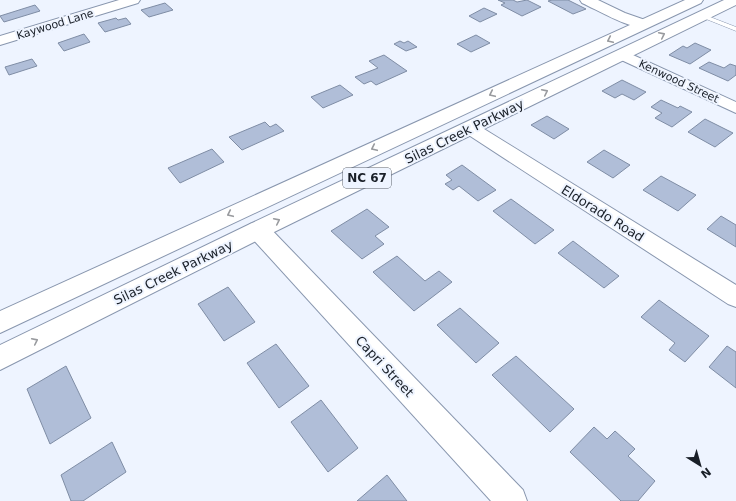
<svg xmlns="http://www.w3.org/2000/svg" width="736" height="501" font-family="'DejaVu Sans',sans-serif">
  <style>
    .building { fill: #b0bed8; stroke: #7f8da5 }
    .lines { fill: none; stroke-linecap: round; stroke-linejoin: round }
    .lane-casing { stroke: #8896ae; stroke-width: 1 }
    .street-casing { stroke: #8896ae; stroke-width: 2 }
    .primary-casing { stroke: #8896ae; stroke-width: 2 }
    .lane { fill: #fff; fill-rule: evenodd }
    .street { fill: #fff; fill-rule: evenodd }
    .primary { fill: #fff; fill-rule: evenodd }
    .oneway { stroke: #989a9e }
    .labels { text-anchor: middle; stroke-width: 4; stroke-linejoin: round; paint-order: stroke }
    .far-street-label { font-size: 11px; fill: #191f28; stroke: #eef4ff }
    .shield { fill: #eef4ff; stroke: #595f68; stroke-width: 1 }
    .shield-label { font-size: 12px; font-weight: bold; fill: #191f28 }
    .street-label { font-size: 13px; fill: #191f28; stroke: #eef4ff }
  </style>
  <rect width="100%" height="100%" fill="#eef4ff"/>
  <g class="building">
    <polygon points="498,0 513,0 517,2 527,0 541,7 522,16 501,5 505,3"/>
    <polygon points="552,0 568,0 586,9 573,14 548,1"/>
    <polygon points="165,3 173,10 149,17 141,10"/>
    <polygon points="35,5 40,11 4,22 0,16"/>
    <polygon points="484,8 497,14 480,22 469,16"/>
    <polygon points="116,18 118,20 126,18 131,24 105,32 98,23"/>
    <polygon points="84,34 90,42 64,51 58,43"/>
    <polygon points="476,35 490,43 471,52 457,44"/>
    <polygon points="400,41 404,43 408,41 417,47 406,51 394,44"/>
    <polygon points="695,43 711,50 690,64 669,55 683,46 687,48"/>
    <polygon points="384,55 407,71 376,85 371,81 364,84 355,77 378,68 369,61"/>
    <polygon points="32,59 37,66 9,75 5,67"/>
    <polygon points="709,62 724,68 730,64 736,66 736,75 728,81 699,68"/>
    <polygon points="622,80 646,92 634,100 622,94 615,98 602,91"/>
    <polygon points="340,85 353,95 323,108 311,97"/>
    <polygon points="661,100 678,108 680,106 692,112 672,127 655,118 662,113 651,107"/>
    <polygon points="547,116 569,129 554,139 531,125"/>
    <polygon points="705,119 733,133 715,147 688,132"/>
    <polygon points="265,122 270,127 276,124 284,131 242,150 229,137"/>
    <polygon points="212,149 224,162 180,183 168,168"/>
    <polygon points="604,150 630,165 613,178 587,162"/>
    <polygon points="462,165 496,190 478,201 459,186 453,190 445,184 452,180 446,175"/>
    <polygon points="661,176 696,195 678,211 643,190"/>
    <polygon points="511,199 554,230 535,244 493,211"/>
    <polygon points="367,209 389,227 375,236 384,244 362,259 331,231"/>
    <polygon points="721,216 736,225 736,247 707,229"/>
    <polygon points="573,241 619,276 604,288 558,253"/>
    <polygon points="397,256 425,281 439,271 452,282 414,311 373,272"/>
    <polygon points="228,287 255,322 224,341 198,304"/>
    <polygon points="659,300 709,336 685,362 669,350 675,343 641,317"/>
    <polygon points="460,308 499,343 476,363 437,325"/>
    <polygon points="276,344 309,386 279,408 247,363"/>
    <polygon points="727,346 736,352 736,388 709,367"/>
    <polygon points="516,356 574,409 550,432 492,375"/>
    <polygon points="66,366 91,418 50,444 27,389"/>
    <polygon points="321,400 358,448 328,472 291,422"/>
    <polygon points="594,427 607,439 615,431 635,449 628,456 655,481 638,501 621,501 570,452"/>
    <polygon points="112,442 126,472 83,501 71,501 61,475"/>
    <polygon points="387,475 407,501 357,501"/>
  </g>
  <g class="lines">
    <g class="lane-casing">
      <polygon id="lane" points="701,15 705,15 736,27 736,31 701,17"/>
    </g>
    <g class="street-casing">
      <g id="street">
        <polygon points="119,0 140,0 138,3 0,45 0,36"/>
        <path d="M580 0H598L625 13 648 21 650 24 648 27C632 31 598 10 582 3Z"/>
        <polygon points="622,50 736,102 736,113 617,58 614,55 617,52"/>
        <polygon points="470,122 476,124 736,285 736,307 728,304 464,132 461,128 464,124"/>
        <polygon points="258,222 266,224 523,490 527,501 491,501 250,236 247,230 250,224"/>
      </g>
    </g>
    <g class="primary-casing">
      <g id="primary">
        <polygon points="685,0 703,0 701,3 0,333 0,311"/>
        <polygon points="724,0 736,0 736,5 266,236 0,370 0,345 250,224"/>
      </g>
    </g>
    <use href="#lane" class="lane"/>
    <use href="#street" class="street"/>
    <use href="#primary" class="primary"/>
  </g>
  <defs><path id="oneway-chevron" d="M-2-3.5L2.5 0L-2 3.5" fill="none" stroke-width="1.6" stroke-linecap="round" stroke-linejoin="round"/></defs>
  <g class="oneway">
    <use href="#oneway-chevron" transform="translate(662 35) rotate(-26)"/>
    <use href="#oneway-chevron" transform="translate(610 40) rotate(155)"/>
    <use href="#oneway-chevron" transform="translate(545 92) rotate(-26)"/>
    <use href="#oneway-chevron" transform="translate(492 94) rotate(155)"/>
    <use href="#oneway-chevron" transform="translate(374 148) rotate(155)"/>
    <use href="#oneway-chevron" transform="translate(230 214) rotate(155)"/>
    <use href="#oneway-chevron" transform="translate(277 221) rotate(-26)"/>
    <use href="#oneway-chevron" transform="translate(35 341) rotate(-26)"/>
  </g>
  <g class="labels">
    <g class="far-street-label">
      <text transform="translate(55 24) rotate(-17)" y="4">Kaywood Lane</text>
      <text transform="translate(679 81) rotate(25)" y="4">Kenwood Street</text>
    </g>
    <rect class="shield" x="343" y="168" width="48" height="20" rx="3"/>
    <g class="shield-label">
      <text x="367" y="182">NC 67</text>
    </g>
    <g class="street-label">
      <text transform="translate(464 131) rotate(-26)" y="5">Silas Creek Parkway</text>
      <text transform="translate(603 213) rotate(32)" y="5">Eldorado Road</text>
      <text transform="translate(173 272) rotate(-26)" y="5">Silas Creek Parkway</text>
      <text transform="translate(385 366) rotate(47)" y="5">Capri Street</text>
    </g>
  </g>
  <g transform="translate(700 465) rotate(143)" stroke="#eef4ff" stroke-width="3" paint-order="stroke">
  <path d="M0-3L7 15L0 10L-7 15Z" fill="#191f28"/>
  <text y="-6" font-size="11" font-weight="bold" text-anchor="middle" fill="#191f28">N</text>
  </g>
</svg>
